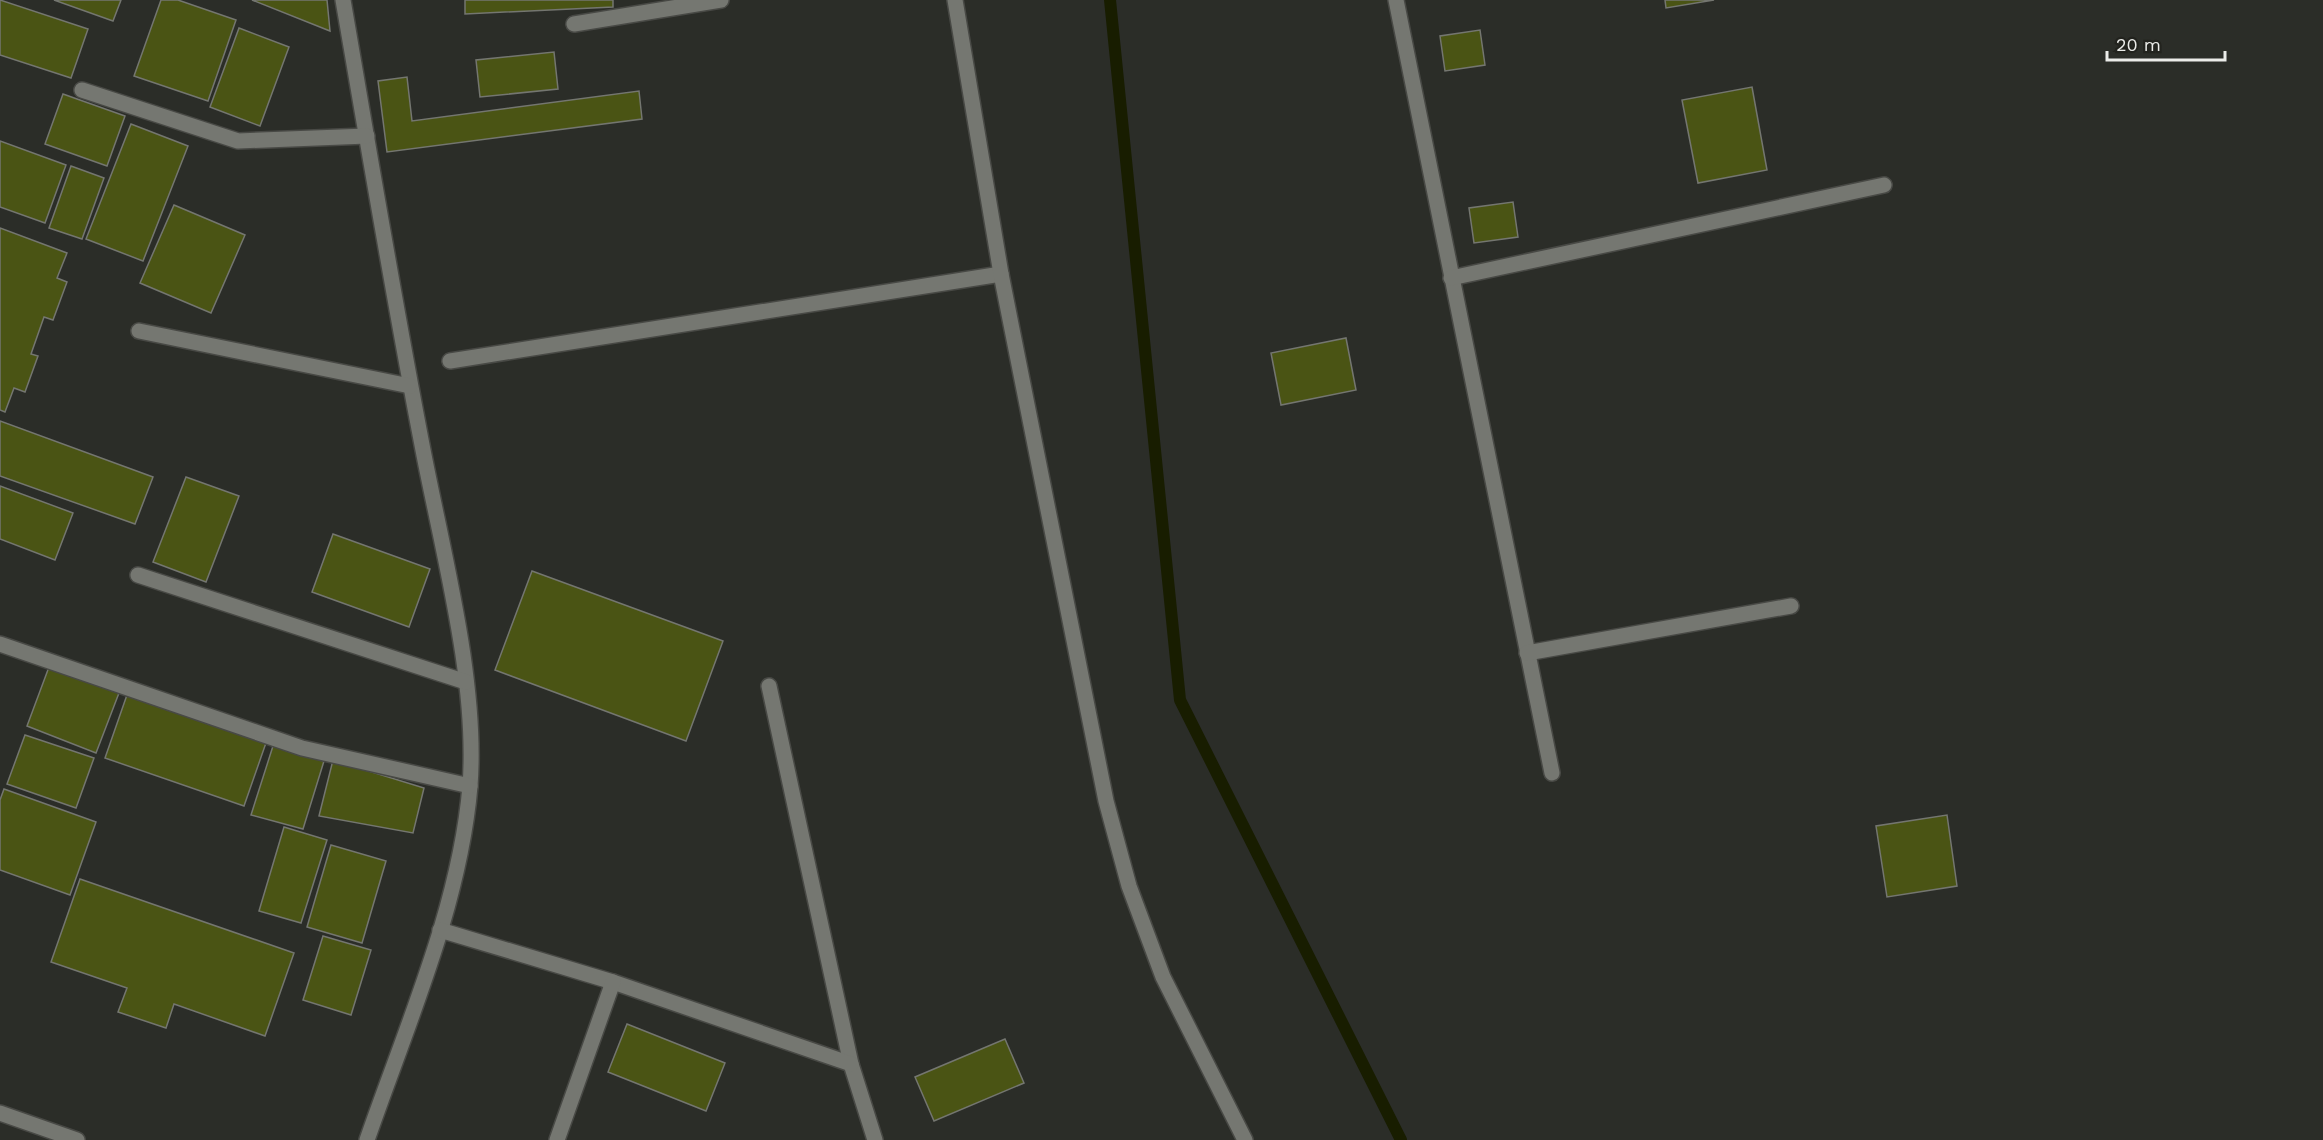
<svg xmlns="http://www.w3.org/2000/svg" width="2323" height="1140" font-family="'Work Sans',sans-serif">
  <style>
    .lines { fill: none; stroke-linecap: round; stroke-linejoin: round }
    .stream { stroke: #181d00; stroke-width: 12 }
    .building { fill: #4a5414; stroke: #747670; stroke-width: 1.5 }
    .lane-casing { stroke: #484945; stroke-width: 18 }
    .street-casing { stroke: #484945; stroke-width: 18 }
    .lane { stroke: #757771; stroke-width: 15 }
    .street { stroke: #757771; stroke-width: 15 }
  </style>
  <rect width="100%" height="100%" fill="#2b2d28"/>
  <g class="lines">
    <polyline class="stream" points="1110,0 1180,700 1401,1140"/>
  </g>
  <g class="building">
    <polygon points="0,0 88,29 71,78 0,55"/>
    <polygon points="54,0 121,0 113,21"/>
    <polygon points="161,0 178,0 236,20 208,101 134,76"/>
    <polygon points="252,0 327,0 330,31"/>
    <polygon points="465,0 613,0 613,7 465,14"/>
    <polygon points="1665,0 1714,0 1666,8"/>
    <polygon points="239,28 289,47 260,126 210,107"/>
    <polygon points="1480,30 1485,65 1445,71 1440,36"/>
    <polygon points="554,52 558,89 480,97 476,60"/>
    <polygon points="407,77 412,121 639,91 642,119 387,152 378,81"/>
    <polygon points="1752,87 1767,170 1698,183 1682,100"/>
    <polygon points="63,94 125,116 107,166 45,144"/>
    <polygon points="131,124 188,146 143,261 86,239"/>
    <polygon points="0,141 66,165 45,223 0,207"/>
    <polygon points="71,166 104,178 82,239 49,228"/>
    <polygon points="1513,202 1518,237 1474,243 1469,208"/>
    <polygon points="174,205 245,235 211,313 140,283"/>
    <polygon points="0,228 67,253 57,278 67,282 53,320 44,317 31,354 38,356 25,392 14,388 5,412 0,410"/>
    <polygon points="1346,338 1356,390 1281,405 1271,353"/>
    <polygon points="0,421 153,477 135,524 0,476"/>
    <polygon points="186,477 239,496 206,582 153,562"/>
    <polygon points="0,486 73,513 55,560 0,539"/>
    <polygon points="333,534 430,569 409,627 312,592"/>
    <polygon points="532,571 723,641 686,741 495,670"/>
    <polygon points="49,667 119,693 96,753 27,726"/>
    <polygon points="128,692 267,740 244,806 105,758"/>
    <polygon points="25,735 94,758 76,808 7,784"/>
    <polygon points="273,746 324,761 303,829 251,815"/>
    <polygon points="333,760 424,788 413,833 319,816"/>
    <polygon points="4,789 96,822 70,895 0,870 0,800"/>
    <polygon points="1947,815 1957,886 1887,897 1876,826"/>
    <polygon points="284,827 327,840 301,923 259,911"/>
    <polygon points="331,845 386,861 362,943 307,927"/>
    <polygon points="80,879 294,953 265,1036 174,1004 166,1028 118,1012 127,988 51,962"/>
    <polygon points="323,936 371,950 351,1015 303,1000"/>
    <polygon points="627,1024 725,1063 706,1111 608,1072"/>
    <polygon points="1005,1039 1024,1083 934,1121 915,1077"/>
  </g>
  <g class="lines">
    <g class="lane-casing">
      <g id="lane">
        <polyline points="1396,0 1552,773"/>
        <polyline points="1451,278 1884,185"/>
        <polyline points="450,361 1001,274"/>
        <polyline points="1527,653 1791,606"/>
      </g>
    </g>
    <g class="street-casing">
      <g id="street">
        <path d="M343 0C369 150 394 301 423 450 443 554 478 682 470 786 460 906 406 1027 367 1140"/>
        <polyline points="955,0 1001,274 1106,801 1129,886 1163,977 1245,1140"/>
        <polyline points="574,24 721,0"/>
        <polyline points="82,90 238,141 367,136"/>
        <polyline points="139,331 410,386"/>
        <polyline points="138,575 466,682"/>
        <polyline points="0,644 302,748 470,786"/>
        <polyline points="769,686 851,1064 875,1140"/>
        <polyline points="440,930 613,982 851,1064"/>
        <polyline points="0,1113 77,1140"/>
        <polyline points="557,1140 613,982"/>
      </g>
    </g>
    <use href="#lane" class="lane"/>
    <use href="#street" class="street"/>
  </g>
  <path d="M2107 51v9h118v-9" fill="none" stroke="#ebece9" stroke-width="3"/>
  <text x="2116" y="51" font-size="18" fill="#ebece9" stroke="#22231e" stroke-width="4.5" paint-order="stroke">20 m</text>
</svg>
